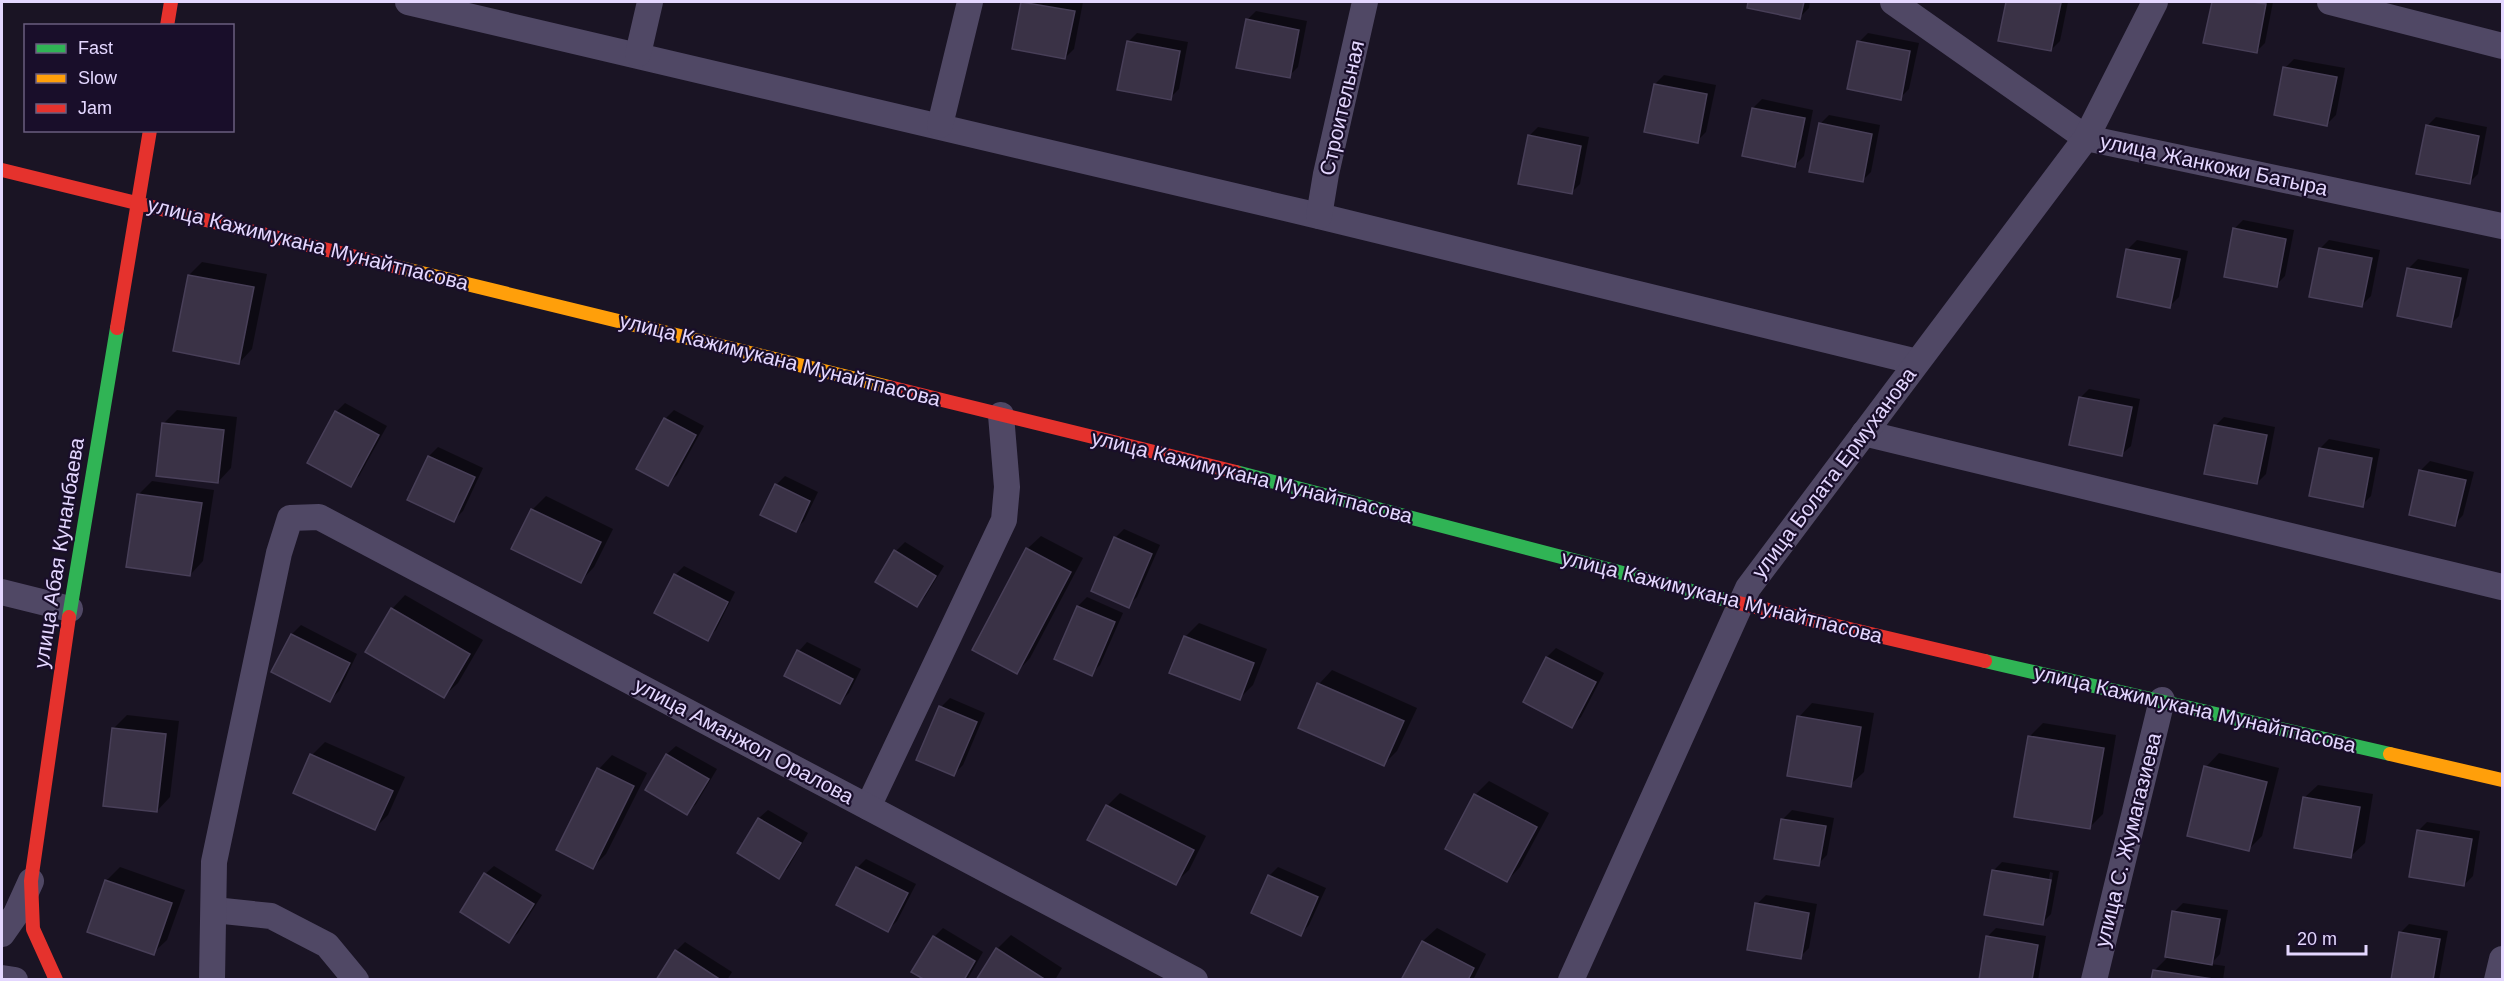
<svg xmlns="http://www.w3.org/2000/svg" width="2504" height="981" font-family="Arial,sans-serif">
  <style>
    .shadow { fill: #0007; fill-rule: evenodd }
    .building { fill: #3a3246; stroke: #483f58; stroke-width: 1.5 }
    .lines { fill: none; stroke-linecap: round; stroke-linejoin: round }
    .street { stroke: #504865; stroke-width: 26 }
    .fast { stroke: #30b455; stroke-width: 14 }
    .slow { stroke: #ff9f0a; stroke-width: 14 }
    .jam { stroke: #e5322d; stroke-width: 14 }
    .labels { text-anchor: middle; stroke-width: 4.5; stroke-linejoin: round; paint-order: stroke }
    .street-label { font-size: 21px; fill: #e4d7ff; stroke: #190e2a }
  </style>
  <rect width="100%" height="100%" fill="#1a1424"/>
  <g class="shadow">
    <polygon points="1023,2 1083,2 1074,49 1065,58 1014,48"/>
    <polygon points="1750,2 1810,2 1809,8 1800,17 1749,7"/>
    <polygon points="2008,2 2068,2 2060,41 2051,50 2000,40"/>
    <polygon points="2213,2 2273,2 2265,43 2256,52 2205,41"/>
    <polygon points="1256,11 1307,21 1298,67 1289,76 1247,20"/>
    <polygon points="1137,33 1188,42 1179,89 1170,98 1128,42"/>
    <polygon points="1868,33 1919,43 1909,89 1900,98 1859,42"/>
    <polygon points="2294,59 2345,68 2336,115 2327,124 2285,68"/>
    <polygon points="1664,75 1716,85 1706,132 1697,141 1655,84"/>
    <polygon points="1762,99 1813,110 1804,156 1795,165 1753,108"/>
    <polygon points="1829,115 1880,125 1871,172 1862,181 1820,124"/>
    <polygon points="2436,117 2487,127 2478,174 2469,183 2427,126"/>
    <polygon points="1538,127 1589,137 1580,184 1571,193 1529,136"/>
    <polygon points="2243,220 2294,230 2285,276 2276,285 2234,229"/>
    <polygon points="2137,240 2188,251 2179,297 2170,306 2128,249"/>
    <polygon points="2329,240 2380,250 2371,296 2362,305 2320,249"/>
    <polygon points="2418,259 2469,269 2459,316 2450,325 2409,268"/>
    <polygon points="202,262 267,274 252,349 239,363 189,275"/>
    <polygon points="2089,389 2140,399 2131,446 2122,454 2080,398"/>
    <polygon points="345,403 387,426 359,476 350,485 336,412"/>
    <polygon points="177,410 237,417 231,468 218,482 163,424"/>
    <polygon points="674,410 704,426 677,475 668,484 665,419"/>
    <polygon points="2224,417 2275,427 2266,474 2257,483 2215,426"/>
    <polygon points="2329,439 2380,449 2371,496 2362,505 2320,448"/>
    <polygon points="438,447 483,468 463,511 454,520 409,499 429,456"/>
    <polygon points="2430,461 2474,472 2463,515 2455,524 2421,470"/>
    <polygon points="785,476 818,492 804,521 795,530 776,485"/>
    <polygon points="152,481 214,490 203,561 190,575 139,494"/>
    <polygon points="546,496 613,529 594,567 581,581 532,510"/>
    <polygon points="1124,529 1160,545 1137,597 1128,606 1115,538"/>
    <polygon points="1041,536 1083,558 1030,658 1017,672 1027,549"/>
    <polygon points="905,542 944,566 925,597 916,605 877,581 896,551"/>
    <polygon points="684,566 735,592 716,630 707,639 675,575"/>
    <polygon points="405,595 483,640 458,683 444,696 392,609"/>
    <polygon points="1087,597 1123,613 1100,665 1091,674 1056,659 1078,606"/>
    <polygon points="1199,623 1267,649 1253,685 1239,699 1185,637"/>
    <polygon points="301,625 357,654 339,691 330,700 273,672 292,634"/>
    <polygon points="807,642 861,669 849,693 840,702 799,651"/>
    <polygon points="1556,648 1604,673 1581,717 1572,726 1525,701 1547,657"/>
    <polygon points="1332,670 1417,708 1397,751 1384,764 1319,684"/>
    <polygon points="950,698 985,713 963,765 954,774 918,759 941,707"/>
    <polygon points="1812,703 1874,713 1864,772 1850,785 1799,717"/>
    <polygon points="127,715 179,721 170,797 157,811 113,729"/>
    <polygon points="2043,723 2116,735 2103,814 2089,828 2030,736"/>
    <polygon points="325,742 405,777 388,815 375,828 312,755"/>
    <polygon points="676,746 717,769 696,804 687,813 647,789 667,754"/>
    <polygon points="2219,753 2279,768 2262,836 2249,849 2206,767"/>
    <polygon points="612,755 647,773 606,854 593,867 558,850 599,769"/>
    <polygon points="1489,781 1549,813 1520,867 1507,881 1475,795"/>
    <polygon points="2318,785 2373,794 2365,843 2351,856 2304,798"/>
    <polygon points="1120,793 1206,836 1189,870 1175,883 1107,806"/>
    <polygon points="768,810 808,833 788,868 779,877 739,853 759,818"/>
    <polygon points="1792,810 1834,818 1827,855 1818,864 1783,819"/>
    <polygon points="2427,822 2480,831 2473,876 2464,885 2418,831"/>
    <polygon points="866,859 916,884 897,921 888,930 857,868"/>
    <path d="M2002 862 2059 871 2051 914 2042 923 1993 871ZM2050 872 2053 873 2046 915H2043Z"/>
    <polygon points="494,866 542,895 518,933 509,941 485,874"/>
    <polygon points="120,867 185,890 167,940 153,953 106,881"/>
    <polygon points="1278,867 1326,888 1309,925 1301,934 1253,913 1269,876"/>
    <polygon points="1766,895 1817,904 1809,948 1800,957 1757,904"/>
    <polygon points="2183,903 2228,910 2220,954 2211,964 2225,966 2223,980 2153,980 2155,970 2169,956 2174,912"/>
    <polygon points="2409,924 2448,931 2439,980 2392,980 2400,933"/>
    <polygon points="943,928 983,952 967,980 928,980 934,937"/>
    <polygon points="1437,928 1486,954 1473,980 1403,980 1423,941"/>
    <polygon points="1996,928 2046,936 2038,980 1980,980 1987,937"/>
    <polygon points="1011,935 1062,968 1055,980 977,980 997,949"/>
    <polygon points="685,942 732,972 727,980 658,980 676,951"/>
  </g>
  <g class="building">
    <polygon points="1021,2 1075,11 1065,59 1012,49"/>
    <polygon points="1748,2 1804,2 1800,19 1747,8"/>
    <polygon points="2006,2 2061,3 2051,51 1998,41"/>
    <polygon points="2212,2 2252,2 2266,4 2257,53 2203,43"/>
    <polygon points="1246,19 1299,30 1290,78 1236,68"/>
    <polygon points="1127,41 1180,51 1171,100 1117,90"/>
    <polygon points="1857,41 1910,51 1901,100 1847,89"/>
    <polygon points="2283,67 2337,77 2327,126 2274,115"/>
    <polygon points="1654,84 1707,94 1698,143 1644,132"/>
    <polygon points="1752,108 1805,118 1795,167 1742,156"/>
    <polygon points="1819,123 1872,134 1863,182 1809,172"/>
    <polygon points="2426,125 2479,136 2470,184 2416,174"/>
    <polygon points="1528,135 1581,146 1572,194 1518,184"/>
    <polygon points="2233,228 2286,239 2277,287 2224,277"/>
    <polygon points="2319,248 2372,258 2362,307 2309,297"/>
    <polygon points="2126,249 2180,259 2170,308 2117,297"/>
    <polygon points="2407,268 2461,278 2451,327 2397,316"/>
    <polygon points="188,275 254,287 239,364 173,351"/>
    <polygon points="2079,397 2132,407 2122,456 2069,445"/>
    <polygon points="335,411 379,435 351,487 307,463"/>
    <polygon points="664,418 696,435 668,486 636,469"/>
    <polygon points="162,423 224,430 218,483 156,476"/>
    <polygon points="2214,425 2267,435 2257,484 2204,474"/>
    <polygon points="2319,448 2372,458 2363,507 2309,496"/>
    <polygon points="428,456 475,477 454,522 407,500"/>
    <polygon points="2419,470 2466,480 2455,526 2409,515"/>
    <polygon points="775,484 810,501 796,532 760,515"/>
    <polygon points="137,494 202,503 190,576 126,567"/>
    <polygon points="531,509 601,542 581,583 511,549"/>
    <polygon points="1114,537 1152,554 1129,608 1091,591"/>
    <polygon points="1026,548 1071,572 1017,674 972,650"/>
    <polygon points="894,550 936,576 917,607 875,582"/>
    <polygon points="674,574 728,602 708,641 654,613"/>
    <polygon points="1077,606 1115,622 1092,676 1054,659"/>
    <polygon points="391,608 470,654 444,698 365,652"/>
    <polygon points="291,634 350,663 330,702 271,672"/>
    <polygon points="1184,636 1254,663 1240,700 1169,673"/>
    <polygon points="797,650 853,679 840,704 784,676"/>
    <polygon points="1546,657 1596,682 1572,728 1523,702"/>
    <polygon points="1317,683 1404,721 1384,766 1298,728"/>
    <polygon points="939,706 977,722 954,776 916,760"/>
    <polygon points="1797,716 1861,727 1851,787 1787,776"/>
    <polygon points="112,728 166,734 157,812 103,806"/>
    <polygon points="2028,736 2104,748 2090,829 2014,817"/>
    <polygon points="310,754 393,791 375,830 293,793"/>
    <polygon points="666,754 709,779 687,815 645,790"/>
    <polygon points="2204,766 2267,782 2249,851 2187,836"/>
    <polygon points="597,768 634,786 593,869 556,850"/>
    <polygon points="1474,794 1537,827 1507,882 1445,849"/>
    <polygon points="2303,797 2360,807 2351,858 2294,848"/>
    <polygon points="1106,805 1194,850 1176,885 1087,840"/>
    <polygon points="758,818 801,843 779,879 737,853"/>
    <polygon points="1781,819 1826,826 1819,866 1774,859"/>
    <polygon points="2417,830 2472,839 2464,886 2409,877"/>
    <polygon points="856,867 908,893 888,932 836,905"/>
    <polygon points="1992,870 2051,880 2043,925 1984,915"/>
    <polygon points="484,873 534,904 509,943 460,912"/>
    <polygon points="1268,875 1318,897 1301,936 1251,913"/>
    <polygon points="105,880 172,903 154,955 87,932"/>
    <polygon points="1755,903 1809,913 1801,959 1747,950"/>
    <polygon points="2172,911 2220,919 2212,965 2165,957"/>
    <polygon points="2399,932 2440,939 2433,980 2391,980"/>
    <polygon points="933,936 975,961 964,980 925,980 911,972"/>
    <polygon points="1986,936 2038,945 2032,980 1979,980"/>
    <polygon points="1422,941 1474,968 1468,980 1401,980"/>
    <polygon points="996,948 1046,980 976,980"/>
    <polygon points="675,950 721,980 656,980"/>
    <polygon points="2153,970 2213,979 2151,980"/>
  </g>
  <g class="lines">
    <g class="street">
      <polyline points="408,2 1319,216 1917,362"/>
      <polyline points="1893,2 2086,138 2502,226"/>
      <polyline points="2330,2 2502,46"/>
      <polyline points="638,54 650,2"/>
      <polyline points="940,125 970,2"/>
      <polyline points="1319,216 1326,174 1365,2"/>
      <polyline points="1864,433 2502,587"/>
      <polyline points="2,592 70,609"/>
      <polyline points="868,807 1004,520 1007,487 1001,415"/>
      <polyline points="214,910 271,916 327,945 356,980"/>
      <polyline points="2,934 16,914 31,881"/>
      <polyline points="2,978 15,980"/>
      <polyline points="212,980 214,862 279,553 290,518 319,517 1195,980"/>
      <polyline points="1571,980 1748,588 2086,138 2155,2"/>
      <polyline points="2094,980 2162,700"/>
      <polyline points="2497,980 2502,959"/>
    </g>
    <g class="fast">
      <polyline points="1236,472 1730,601"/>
      <polyline points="69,617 117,328"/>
      <polyline points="1985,661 2390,754"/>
    </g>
    <g class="slow">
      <polyline points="401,268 889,387"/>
      <polyline points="2390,754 2502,780"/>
    </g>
    <g class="jam">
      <polyline points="167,26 171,2"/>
      <polyline points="2,170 401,268"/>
      <polyline points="117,328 150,130"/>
      <polyline points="889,387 1236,472"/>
      <polyline points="1730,601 1985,661"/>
      <polyline points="56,980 33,929 31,881 69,617"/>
    </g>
  </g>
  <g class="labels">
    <g class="street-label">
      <text transform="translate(1342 108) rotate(-77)" y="7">Строительная</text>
      <text transform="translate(2214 165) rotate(12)" y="7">улица Жанкожи Батыра</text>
      <text transform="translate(308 244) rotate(14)" y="7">улица Кажимукана Мунайтпасова</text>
      <text transform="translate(780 360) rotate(14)" y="7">улица Кажимукана Мунайтпасова</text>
      <text transform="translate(1834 473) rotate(-53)" y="7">улица Болата Ермуханова</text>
      <text transform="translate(1252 477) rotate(14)" y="7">улица Кажимукана Мунайтпасова</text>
      <text transform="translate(59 553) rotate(-81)" y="7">улица Абая Кунанбаева</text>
      <text transform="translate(1722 597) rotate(14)" y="7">улица Кажимукана Мунайтпасова</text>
      <text transform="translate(2195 709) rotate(13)" y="7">улица Кажимукана Мунайтпасова</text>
      <text transform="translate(744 741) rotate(28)" y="7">улица Аманжол Оралова</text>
      <text transform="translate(2128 840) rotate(-76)" y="7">улица С. Жумагазиева</text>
    </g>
  </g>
  <rect width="2504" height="981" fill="none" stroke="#e4d7ff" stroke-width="6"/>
  <rect x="24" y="24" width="210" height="108" fill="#190e2a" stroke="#6a5e7f" stroke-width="1.5"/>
  <rect x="36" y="44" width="30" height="9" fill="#30b455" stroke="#6a5e7f" stroke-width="1.5"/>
  <text x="78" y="54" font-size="18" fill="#e4d7ff">Fast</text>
  <rect x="36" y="74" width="30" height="9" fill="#ff9f0a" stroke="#6a5e7f" stroke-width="1.5"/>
  <text x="78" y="84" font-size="18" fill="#e4d7ff">Slow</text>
  <rect x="36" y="104" width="30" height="9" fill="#e5322d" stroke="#6a5e7f" stroke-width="1.5"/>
  <text x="78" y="114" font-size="18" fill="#e4d7ff">Jam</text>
  <path d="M2288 945v9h78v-9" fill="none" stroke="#e4d7ff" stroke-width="3"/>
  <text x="2297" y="945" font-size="18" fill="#e4d7ff" stroke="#190e2a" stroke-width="4.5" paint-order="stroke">20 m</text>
</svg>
